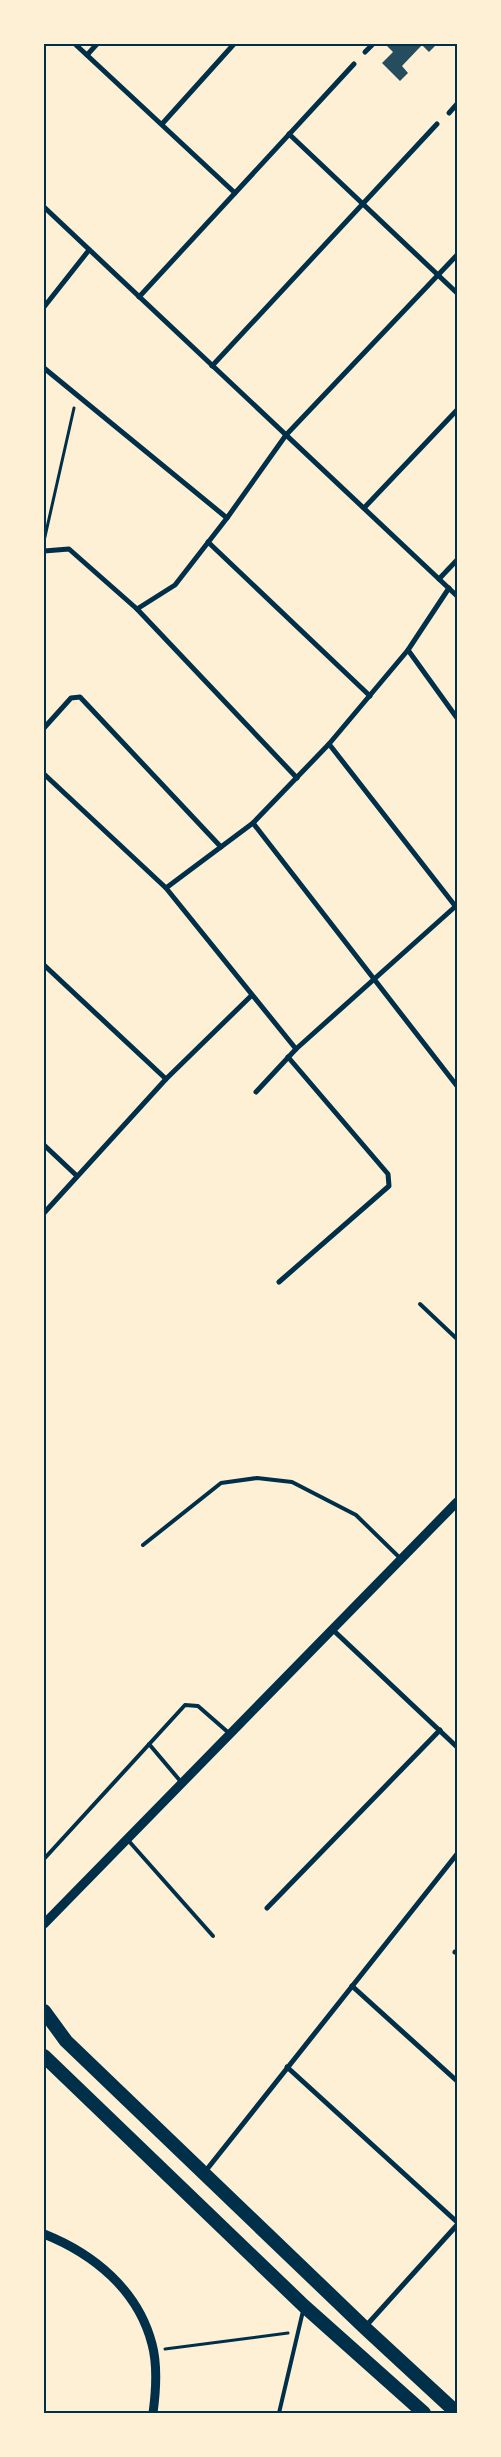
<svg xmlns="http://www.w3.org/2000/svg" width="501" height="2457" font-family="'Space Grotesk',sans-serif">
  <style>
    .building { fill: #264d5e }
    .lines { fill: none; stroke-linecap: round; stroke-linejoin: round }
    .path { stroke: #003049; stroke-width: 3 }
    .service { stroke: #003049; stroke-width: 4 }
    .minor { stroke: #003049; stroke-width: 5 }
    .tertiary { stroke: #003049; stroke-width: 9 }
    .trunk { stroke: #003049; stroke-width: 14 }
    .neatline { fill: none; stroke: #003049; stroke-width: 2 }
  </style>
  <rect width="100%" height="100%" fill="#fdf0d5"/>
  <polygon class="building" points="385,44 437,44 429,52 422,45 402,66 408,73 400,81 382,63 393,52"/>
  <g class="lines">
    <g class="path">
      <polyline points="44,541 74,408"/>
      <polyline points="165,2349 288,2333"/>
    </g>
    <g class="service">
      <polyline points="420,1304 457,1339"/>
      <polyline points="143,1545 221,1483 257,1478 292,1482 356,1515 401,1559"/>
      <polyline points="149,1744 182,1783"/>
      <polyline points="127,1839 213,1936"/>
      <polyline points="44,1859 185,1705 198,1706 230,1734"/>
      <polyline points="279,2413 303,2311"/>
    </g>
    <g class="minor">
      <polyline points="75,44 235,193"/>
      <polyline points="365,52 373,44"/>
      <polyline points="87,55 97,44"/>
      <polyline points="449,113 457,104"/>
      <polyline points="162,124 234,44"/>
      <polyline points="289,134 457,293"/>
      <polyline points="44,207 457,596"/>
      <polyline points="139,297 354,64"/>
      <polyline points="44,307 89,250"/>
      <polyline points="212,366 437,124"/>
      <polyline points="44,368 227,518"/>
      <polyline points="364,508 457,410"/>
      <polyline points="208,542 370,696"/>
      <polyline points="44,551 69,549 137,609 175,585 227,518 286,435 457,255"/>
      <polyline points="439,579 457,560"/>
      <polyline points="137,609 297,778"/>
      <polyline points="408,650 457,718"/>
      <polyline points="44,728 71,698 80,697 221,847"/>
      <polyline points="329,744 456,907"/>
      <polyline points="44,774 166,888 296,1049"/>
      <polyline points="253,823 457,1086"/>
      <polyline points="166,888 253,823 329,744 408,650 449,588"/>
      <polyline points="44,965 166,1079"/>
      <polyline points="256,1092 296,1049 457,905"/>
      <polyline points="44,1145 77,1176"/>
      <polyline points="44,1213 166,1079 252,995"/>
      <polyline points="279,1282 389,1186 388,1174 288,1057"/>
      <polyline points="332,1629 457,1747"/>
      <polyline points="267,1908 440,1730"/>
      <polyline points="455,1952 457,1953"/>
      <polyline points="352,1986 457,2081"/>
      <polyline points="287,2067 457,2222"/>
      <polyline points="204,2173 457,1854"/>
      <polyline points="365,2327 457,2225"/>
    </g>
    <g class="tertiary">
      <polyline points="44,1924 457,1502"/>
      <path d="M44 2234C94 2254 138 2290 152 2344 158 2366 156 2391 153 2413"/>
    </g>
    <g class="trunk">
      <polyline points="44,2011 66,2041 365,2328 457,2413"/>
      <polyline points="44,2056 304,2306 424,2413"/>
    </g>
  </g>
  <rect width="501" height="2457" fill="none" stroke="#fdf0d5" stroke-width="90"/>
  <rect x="45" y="45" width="411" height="2367" class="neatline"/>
</svg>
